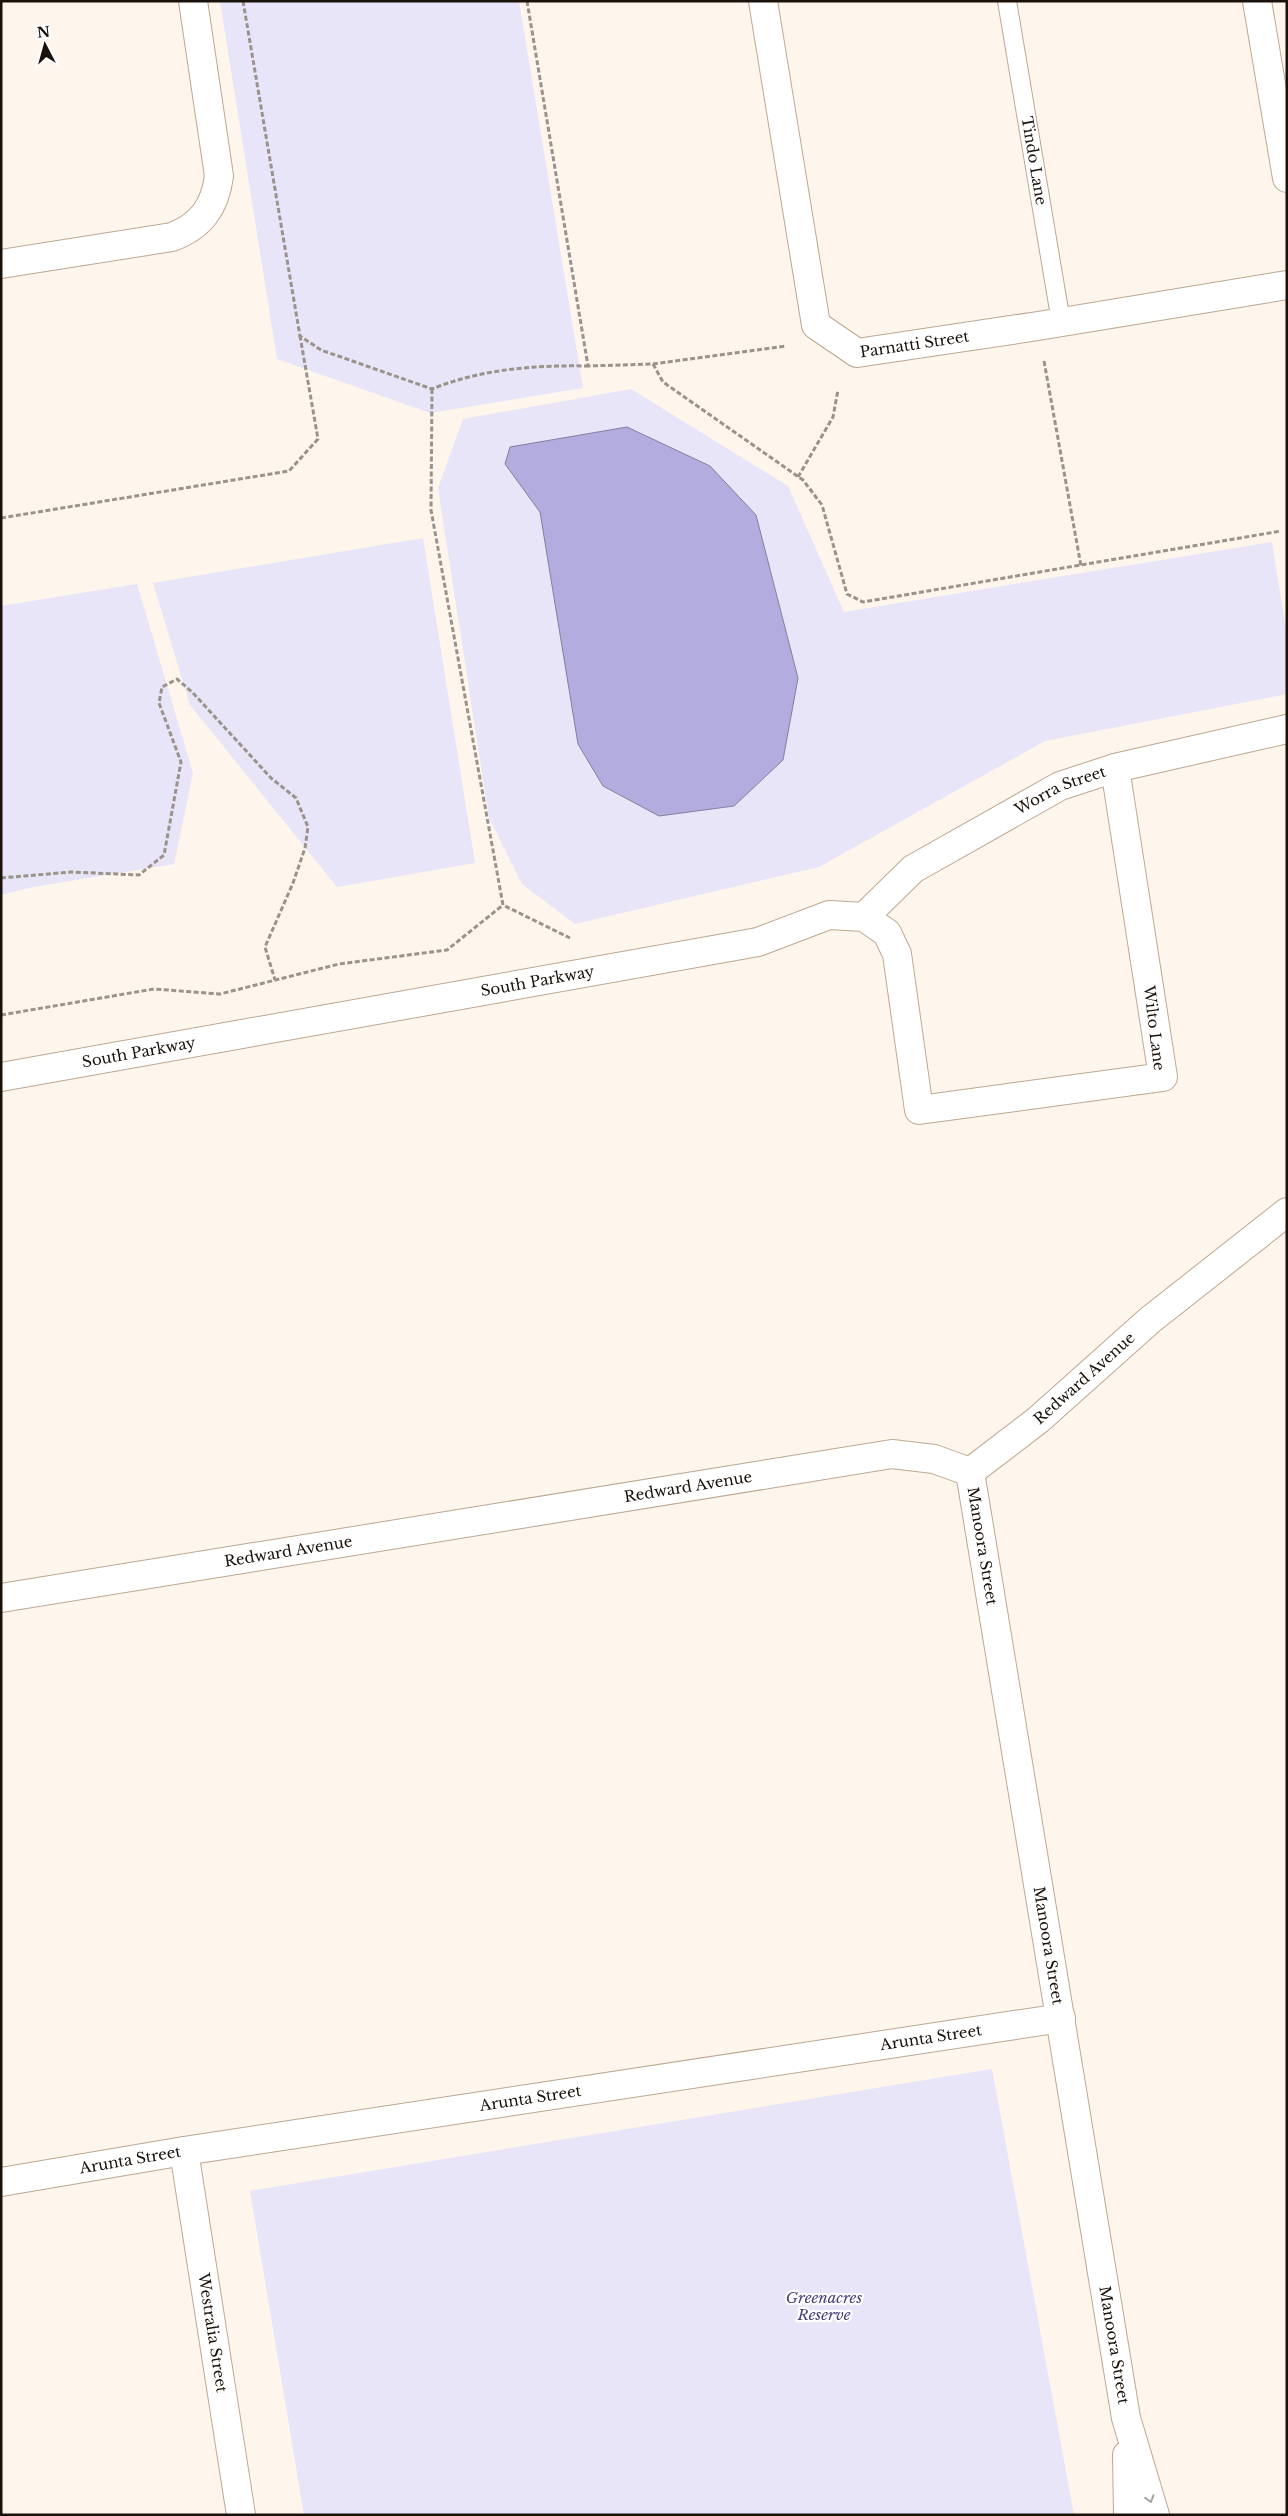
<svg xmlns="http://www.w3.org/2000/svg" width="1288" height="2516" font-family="'Libre Baskerville',serif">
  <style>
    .green { fill: #e7e5f7 }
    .water { fill: #b3acde; stroke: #857e9e }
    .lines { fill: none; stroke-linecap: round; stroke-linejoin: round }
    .service-casing { stroke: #bda791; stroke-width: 20 }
    .minor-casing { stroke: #bda791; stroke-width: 30 }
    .tertiary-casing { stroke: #bda791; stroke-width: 30 }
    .path { stroke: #9b928a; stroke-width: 3; stroke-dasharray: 5 2.5; stroke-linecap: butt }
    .service { stroke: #fff; stroke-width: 18 }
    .minor { stroke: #fff; stroke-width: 28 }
    .tertiary { stroke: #fff; stroke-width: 28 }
    .oneway { stroke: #a3a09d }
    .labels { text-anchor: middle; stroke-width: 4.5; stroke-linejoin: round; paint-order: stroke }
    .street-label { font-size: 15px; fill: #1a120a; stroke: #fff }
    .park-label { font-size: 15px; font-style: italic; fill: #493c7a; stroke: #fff }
  </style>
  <rect width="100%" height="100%" fill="#fef5ec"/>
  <g class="green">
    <polygon points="220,1 519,1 583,388 430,413 277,359"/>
    <polygon points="631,389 788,486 844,612 1272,542 1287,636 1287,694 1045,741 819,867 575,924 522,884 489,818 438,488 463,419"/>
    <polygon points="423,538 475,863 337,887 190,705 153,583"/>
    <polygon points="137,584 193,773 174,864 33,887 1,895 1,606"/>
    <polygon points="992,2069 1074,2515 304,2515 250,2191"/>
  </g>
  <polygon class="water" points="627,427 710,466 756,515 798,678 783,760 734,806 659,816 603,786 578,744 540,512 505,464 510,447"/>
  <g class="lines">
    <g class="service-casing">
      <g id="service">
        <path id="s1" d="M1007 1 1061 322"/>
      </g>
    </g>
    <g class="minor-casing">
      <g id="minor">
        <path id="s2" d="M763 1 816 325 857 353 1038 326 1287 285"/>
        <polyline points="1257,1 1287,178"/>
        <path d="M1 264 172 237C201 226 215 207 219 176L193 1"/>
        <path id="s3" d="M864 917 913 869 1060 786 1115 768 1287 729"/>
        <path id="s4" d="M1 1077 758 942 829 915 864 917 887 933 897 954 919 1110 1163 1077 1115 768"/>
        <path id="s5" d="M970 1472 1126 2418 1155 2515"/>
        <path id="s6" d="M184 2151 241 2515"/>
        <path id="s7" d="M1 2182 184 2151 1061 2018"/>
        <polyline points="1127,2455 1128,2515"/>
      </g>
    </g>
    <g class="tertiary-casing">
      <g id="tertiary">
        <path id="s8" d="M1 1598 892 1454 934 1459 970 1472 1038 1420 1150 1320 1287 1212"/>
      </g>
    </g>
    <g class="path">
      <path d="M243 1 300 336 321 350 432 389C481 369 535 365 588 366"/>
      <polyline points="527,1 588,366 653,364 786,346"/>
      <polyline points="1044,361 1081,566"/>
      <polyline points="653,364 663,382 803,480 822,505 847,594 863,602 1281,531"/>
      <polyline points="432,389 431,510 503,905 570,938"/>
      <polyline points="798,477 833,417 838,390"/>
      <polyline points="1,518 289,471 318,439 300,336"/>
      <polyline points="1,878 71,872 139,875 164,855 181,762 159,703 162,687 177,679 193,693 271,778 296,798 308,827 305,848 293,883 265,947 275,980"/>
      <polyline points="1,1015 154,989 220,994 339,964 447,950 503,905"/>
    </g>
    <use href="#service" class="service"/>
    <use href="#minor" class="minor"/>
    <use href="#tertiary" class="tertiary"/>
  </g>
  <defs><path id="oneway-chevron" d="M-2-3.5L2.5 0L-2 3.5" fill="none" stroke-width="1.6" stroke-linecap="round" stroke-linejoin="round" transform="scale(1.25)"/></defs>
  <use class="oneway" href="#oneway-chevron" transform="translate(1150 2499) rotate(74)"/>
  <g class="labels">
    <g class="street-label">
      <text dy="5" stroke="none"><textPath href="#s1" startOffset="162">Tindo Lane</textPath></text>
      <text dy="5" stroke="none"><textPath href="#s2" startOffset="436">Parnatti Street</textPath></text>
      <text dy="5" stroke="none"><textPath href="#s3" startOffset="236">Worra Street</textPath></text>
      <text dy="5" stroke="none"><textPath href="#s4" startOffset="545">South Parkway</textPath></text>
      <text transform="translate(1154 1028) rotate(83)" y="5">Wilto Lane</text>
      <text dy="5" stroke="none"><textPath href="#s4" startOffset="140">South Parkway</textPath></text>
      <text dy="5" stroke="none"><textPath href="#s8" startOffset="1131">Redward Avenue</textPath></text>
      <text dy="5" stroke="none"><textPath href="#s8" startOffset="696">Redward Avenue</textPath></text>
      <text dy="5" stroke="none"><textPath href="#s5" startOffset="75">Manoora Street</textPath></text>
      <text dy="5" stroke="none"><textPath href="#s8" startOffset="291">Redward Avenue</textPath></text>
      <text dy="5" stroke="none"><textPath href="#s5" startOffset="480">Manoora Street</textPath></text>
      <text dy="5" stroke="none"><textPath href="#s7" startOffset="941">Arunta Street</textPath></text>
      <text dy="5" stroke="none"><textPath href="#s7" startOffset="536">Arunta Street</textPath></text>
      <text dy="5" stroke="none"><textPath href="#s7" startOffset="131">Arunta Street</textPath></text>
      <text dy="5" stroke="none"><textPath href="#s6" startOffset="184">Westralia Street</textPath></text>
      <text dy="5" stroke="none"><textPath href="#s5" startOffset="885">Manoora Street</textPath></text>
    </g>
    <g class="park-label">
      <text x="824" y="2303">Greenacres<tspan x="824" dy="17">Reserve</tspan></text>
    </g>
  </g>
  <rect width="1288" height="2516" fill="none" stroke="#1a120a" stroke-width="5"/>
  <g transform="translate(45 45) rotate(354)" stroke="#ffffff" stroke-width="4" paint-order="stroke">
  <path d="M0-4L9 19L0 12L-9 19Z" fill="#1a120a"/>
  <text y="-8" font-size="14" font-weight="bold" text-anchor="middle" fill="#1a120a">N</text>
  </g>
</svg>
